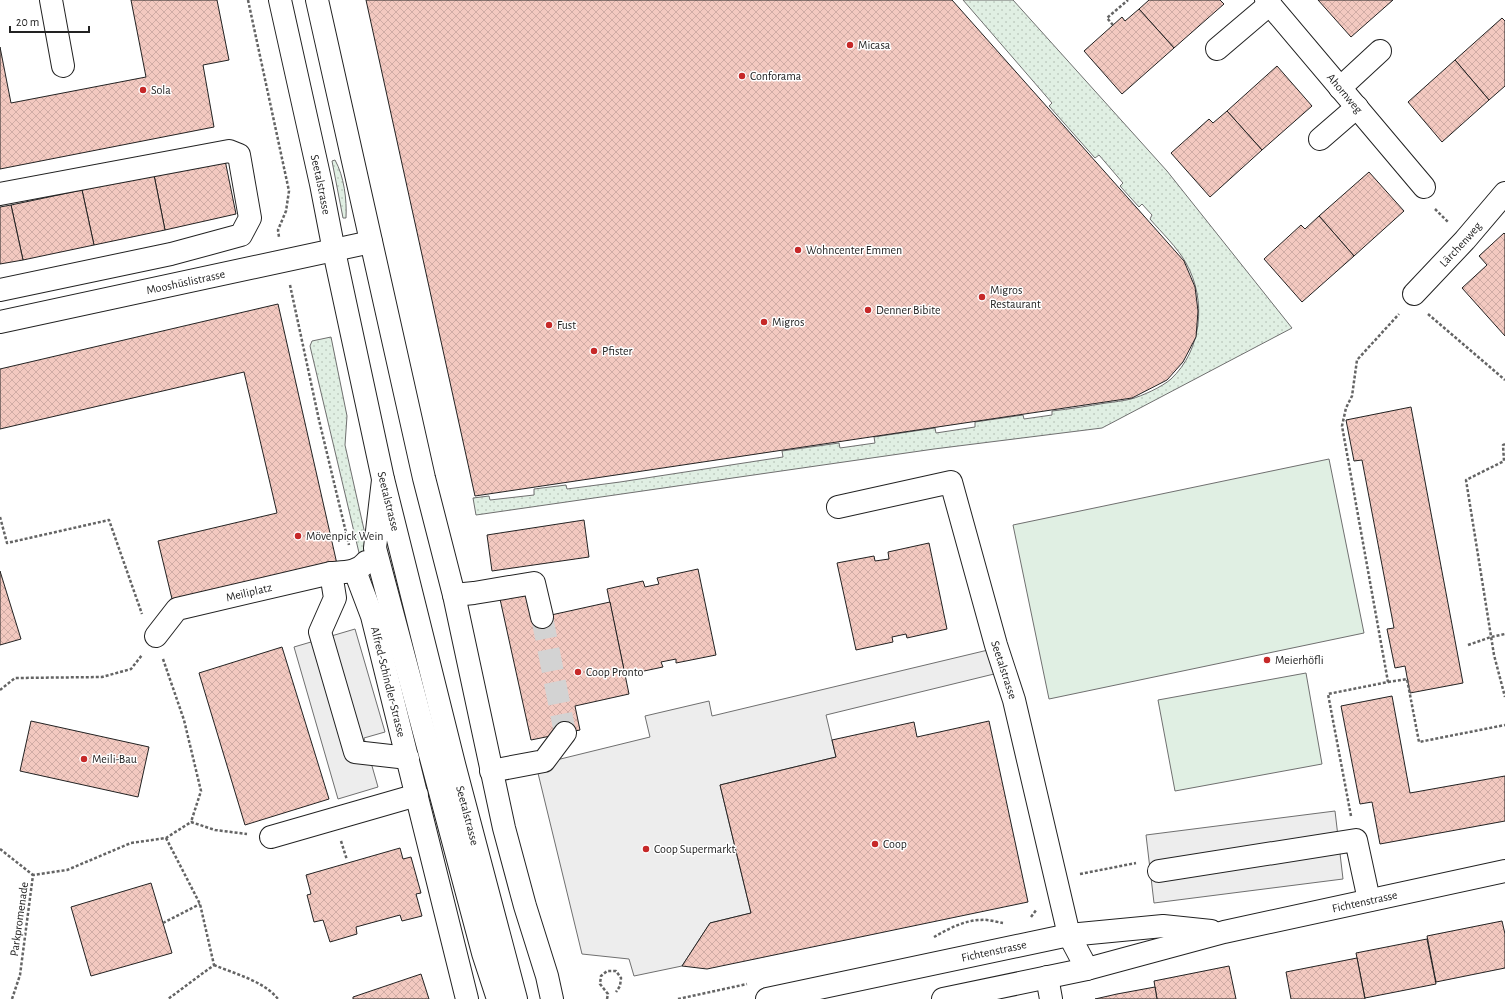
<svg xmlns="http://www.w3.org/2000/svg" width="1505" height="999" font-family="'Alegreya Sans',sans-serif">
  <style>
    .grass { fill: url(#grass-dots); stroke: #6f6f6f }
    .pitch { fill: #e0efe3; stroke: #6f6f6f }
    .parking { fill: #ededed; stroke: #6f6f6f }
    .building { fill: url(#building-cross-hatch); stroke: #222 }
    .lines { fill: none; stroke-linecap: round; stroke-linejoin: round }
    .minor-tunnel { stroke: #d3d3d3; stroke-width: 22; stroke-dasharray: 22 11; stroke-linecap: butt }
    .minor-casing { stroke: #222; stroke-width: 24 }
    .major-casing { stroke: #222; stroke-width: 24 }
    .path { stroke: #646464; stroke-width: 2.5; stroke-dasharray: 3 2; stroke-linecap: butt }
    .minor { stroke: #fff; stroke-width: 22 }
    .major { stroke: #fff; stroke-width: 22 }
    .poi-dot { fill: #c62828; stroke: #fff; stroke-width: 1.5 }
    .labels { text-anchor: middle; stroke-width: 3; stroke-linejoin: round; paint-order: stroke }
    .poi-label { font-size: 12px; fill: #222; stroke: #fff; text-anchor: start }
    .street-label { font-size: 12px; fill: #222; stroke: #fff }
  </style>
  <defs>
    <pattern id="grass-dots" width="8" height="8" patternUnits="userSpaceOnUse"><rect width="8" height="8" fill="#e0efe3"/><path d="M2 2h.1M6 6h.1" fill="none" stroke="#c0cdc2" stroke-width="1.8" stroke-linecap="round"/></pattern>
    <pattern id="building-cross-hatch" width="8" height="8" patternUnits="userSpaceOnUse"><rect width="8" height="8" fill="#f3c9c0"/><path d="M0 0l8 8M0 8l8-8" fill="none" stroke="#d0aca5"/></pattern>
  </defs>
  <rect width="100%" height="100%" fill="#fff"/>
  <g class="grass">
    <path d="M963 0H1013L1167 171 1292 328 1102 428 934 449 476 515 473 498 489 496 490 500 534 495V489L566 485 567 489 620 482 783 457 782 451 839 443 840 448 875 443 874 437 935 428 936 433 975 427V422L1023 415 1024 419 1052 415V411C1070 409 1088 406 1106 403 1114 402 1123 401 1131 399 1142 396 1162 387 1171 379 1202 350 1207 300 1186 263 1177 247 1162 233 1150 219L1152 215 1142 204 1139 207 1120 186 1123 183 1099 155 1095 158 1049 106 1052 103Z"/>
    <path d="M335 160C344 176 347 200 346 218H343L332 161Z"/>
    <polygon points="331,337 347,416 345,445 365,534 364,550 360,557 310,346 312,341"/>
  </g>
  <g class="pitch">
    <polygon points="1329,459 1364,633 1049,699 1013,525"/>
    <polygon points="1306,673 1322,764 1175,791 1158,700"/>
  </g>
  <g class="parking">
    <polygon points="355,629 385,732 364,738 378,787 338,799 294,647"/>
    <polygon points="988,650 994,674 826,715 836,757 720,785 751,913 710,923 682,966 634,976 629,959 582,954 536,765 650,737 645,716 709,701 712,716"/>
    <polygon points="1335,811 1343,879 1154,903 1146,835"/>
  </g>
  <g class="building">
    <polygon points="131,0 217,0 229,60 203,65 214,127 0,169 0,47 11,103 146,77"/>
    <polygon points="366,0 952,0 1184,261 1195,287 1198,311 1196,337 1183,362 1167,380 1132,398 475,496"/>
    <polygon points="1149,0 1220,0 1224,4 1174,48 1139,9"/>
    <polygon points="1318,0 1393,0 1351,37"/>
    <polygon points="1139,9 1174,48 1122,94 1084,51 1122,17 1125,21"/>
    <polygon points="1502,18 1505,21 1505,86 1489,100 1455,60"/>
    <polygon points="1455,60 1489,100 1442,142 1408,102"/>
    <polygon points="1277,66 1312,106 1262,150 1227,111"/>
    <polygon points="1227,111 1262,150 1210,197 1171,153 1209,119 1213,123"/>
    <polygon points="225,160 236,214 165,230 154,175"/>
    <polygon points="1369,172 1404,211 1354,256 1319,216"/>
    <polygon points="154,175 165,230 94,245 82,190"/>
    <polygon points="82,190 94,245 23,260 11,205"/>
    <polygon points="11,205 23,260 0,264 0,207"/>
    <polygon points="1319,216 1354,256 1302,302 1264,259 1301,225 1305,229"/>
    <polygon points="1504,233 1505,234 1505,336 1462,288 1487,265 1479,256"/>
    <polygon points="278,304 337,564 173,603 158,541 277,513 244,372 0,429 0,369"/>
    <polygon points="1411,407 1463,683 1410,693 1405,666 1395,668 1387,629 1394,628 1362,460 1354,461 1346,420"/>
    <polygon points="584,520 589,557 492,571 487,535"/>
    <polygon points="929,543 947,629 907,638 906,634 892,637 893,642 856,650 837,563 874,556 875,561 889,559 888,552"/>
    <polygon points="698,569 716,655 676,663 676,659 661,662 663,667 625,675 607,589 643,581 645,587 659,584 657,578"/>
    <polygon points="0,571 21,639 0,645"/>
    <polygon points="527,594 533,619 610,602 629,694 575,706 580,730 531,740 500,599"/>
    <polygon points="282,647 329,799 245,825 199,673"/>
    <polygon points="1392,696 1410,793 1505,776 1505,821 1380,844 1372,802 1360,804 1341,706"/>
    <polygon points="31,721 149,747 138,797 20,771"/>
    <polygon points="989,721 1028,902 707,969 682,966 710,923 751,913 720,785 836,757 832,740 914,722 917,737"/>
    <polygon points="400,848 403,859 411,857 421,893 416,894 422,916 402,921 400,915 356,927 357,934 330,942 323,920 314,922 307,895 311,894 306,875"/>
    <polygon points="151,883 172,953 91,976 71,907"/>
    <polygon points="1502,921 1505,934 1505,968 1436,982 1427,936"/>
    <polygon points="1427,939 1436,984 1365,998 1356,953"/>
    <polygon points="1357,958 1365,999 1291,999 1286,972"/>
    <polygon points="1229,966 1236,999 1157,999 1154,981"/>
    <polygon points="421,974 429,999 353,999 353,997"/>
    <polygon points="1155,987 1157,999 1095,999 1117,994"/>
  </g>
  <g class="lines">
    <polyline class="minor-tunnel" points="542,617 565,733"/>
    <g class="minor-casing">
      <g id="minor">
        <polyline points="51,0 63,66"/>
        <path id="s1" d="M1266 0 1424 187"/>
        <polyline points="1217,49 1270,4"/>
        <polyline points="1340,88 1380,51"/>
        <polyline points="1320,139 1357,107"/>
        <polyline points="0,194 229,151 239,155 250,218 241,235 171,254 0,290"/>
        <path id="s2" d="M1414 294 1465 240 1505 193"/>
        <path id="s3" d="M0 322 371 242"/>
        <polyline points="383,480 375,548 483,953 498,999"/>
        <path id="s4" d="M838 507 951 482 996 645 1014 700 1069 935 1087 969"/>
        <path id="s5" d="M355 571 372 616 467 999"/>
        <polyline points="331,573 335,598 320,632 355,752 408,758"/>
        <polyline points="454,595 474,593 534,583 542,617"/>
        <path id="s6" d="M156 636 177 609 331 573C343 572 358 573 366 562"/>
        <polyline points="491,771 544,761 565,733"/>
        <polyline points="271,837 417,795"/>
        <polyline points="1159,871 1356,840 1369,900"/>
        <polyline points="1047,977 1051,999"/>
        <path id="s7" d="M767 999 1069 935 1163 926 1211 931"/>
        <path id="s8" d="M943 999 1087 969 1224 932 1505 871"/>
      </g>
    </g>
    <g class="major-casing">
      <g id="major">
        <path id="s9" d="M280 0 321 184 334 251 383 479 454 764 516 999"/>
        <polyline points="317,0 424,478 454,595 504,828 525,906 547,976 552,999"/>
      </g>
    </g>
    <g class="path">
      <polyline points="248,0 289,191 286,211 278,230 279,237"/>
      <polyline points="1113,25 1107,18 1128,0"/>
      <polyline points="1435,209 1448,222"/>
      <polyline points="290,285 319,420 349,545"/>
      <polyline points="1428,314 1505,380"/>
      <polyline points="1505,444 1503,445 1504,461 1466,480 1494,655 1505,697"/>
      <polyline points="0,517 7,543 109,520 142,614"/>
      <polyline points="1468,645 1491,637 1505,634"/>
      <polyline points="163,659 184,720 201,791 191,822"/>
      <polyline points="1388,682 1407,679 1419,742 1505,725"/>
      <polyline points="0,690 15,678 102,677 131,669 142,655"/>
      <polyline points="1351,816 1328,694 1388,682 1342,426 1346,408 1352,396 1357,360 1399,314"/>
      <polyline points="166,838 200,904 214,965 168,999"/>
      <polyline points="341,841 347,860"/>
      <polyline points="0,849 33,875"/>
      <polyline points="1080,874 1136,863"/>
      <polyline points="1031,917 1037,909"/>
      <polyline points="163,923 200,904"/>
      <path d="M934 937C948 929 965 920 981 920 988 919 996 922 1003 923"/>
      <path d="M214 965C235 974 264 981 278 999"/>
      <polyline points="12,999 20,975 33,875 67,870 131,843 166,838 191,822 215,830 247,834"/>
      <polyline points="607,999 608,994 600,984 601,976 607,971 616,971 621,978 620,986 616,992"/>
      <polyline points="678,999 747,984"/>
    </g>
    <use href="#minor" class="minor"/>
    <use href="#major" class="major"/>
  </g>
  <g class="poi-dot">
    <circle cx="850" cy="45" r="4"/>
    <circle cx="742" cy="76" r="4"/>
    <circle cx="143" cy="90" r="4"/>
    <circle cx="798" cy="250" r="4"/>
    <circle cx="982" cy="297" r="4"/>
    <circle cx="868" cy="310" r="4"/>
    <circle cx="764" cy="322" r="4"/>
    <circle cx="549" cy="325" r="4"/>
    <circle cx="594" cy="351" r="4"/>
    <circle cx="298" cy="536" r="4"/>
    <circle cx="1267" cy="660" r="4"/>
    <circle cx="578" cy="672" r="4"/>
    <circle cx="84" cy="759" r="4"/>
    <circle cx="875" cy="844" r="4"/>
    <circle cx="646" cy="849" r="4"/>
  </g>
  <g class="labels">
    <g class="poi-label">
      <text x="858" y="49">Micasa</text>
      <text x="750" y="80">Conforama</text>
      <text x="151" y="94">Sola</text>
      <text x="806" y="254">Wohncenter Emmen</text>
      <text x="990" y="294">Migros<tspan x="990" dy="14">Restaurant</tspan></text>
      <text x="876" y="314">Denner Bibite</text>
      <text x="772" y="326">Migros</text>
      <text x="557" y="329">Fust</text>
      <text x="602" y="355">Pfister</text>
      <text x="306" y="540">Mövenpick Wein</text>
      <text x="1275" y="664">Meierhöfli</text>
      <text x="586" y="676">Coop Pronto</text>
      <text x="92" y="763">Meili-Bau</text>
      <text x="883" y="848">Coop</text>
      <text x="654" y="853">Coop Supermarkt</text>
    </g>
    <g class="street-label">
      <text dy="4" stroke="none"><textPath href="#s1" startOffset="122">Ahornweg</textPath></text>
      <text dy="4" stroke="none"><textPath href="#s9" startOffset="189">Seetalstrasse</textPath></text>
      <text dy="4" stroke="none"><textPath href="#s2" startOffset="68">Lärchenweg</textPath></text>
      <text dy="4" stroke="none"><textPath href="#s3" startOffset="190">Mooshüslistrasse</textPath></text>
      <text dy="4" stroke="none"><textPath href="#s9" startOffset="513">Seetalstrasse</textPath></text>
      <text dy="4" stroke="none"><textPath href="#s6" startOffset="108">Meiliplatz</textPath></text>
      <text dy="4" stroke="none"><textPath href="#s4" startOffset="311">Seetalstrasse</textPath></text>
      <text dy="4" stroke="none"><textPath href="#s5" startOffset="116">Alfred-Schindler-Strasse</textPath></text>
      <text dy="4" stroke="none"><textPath href="#s9" startOffset="837">Seetalstrasse</textPath></text>
      <text dy="4" stroke="none"><textPath href="#s8" startOffset="433">Fichtenstrasse</textPath></text>
      <text transform="translate(19 919) rotate(-82)" y="4">Parkpromenade</text>
      <text dy="4" stroke="none"><textPath href="#s7" startOffset="232">Fichtenstrasse</textPath></text>
    </g>
  </g>
  <path d="M10 26v6h79v-6" fill="none" stroke="#222222" stroke-width="2"/>
  <text x="16" y="26" font-size="12" fill="#222222" stroke="#ffffff" stroke-width="3" paint-order="stroke">20 m</text>
</svg>
